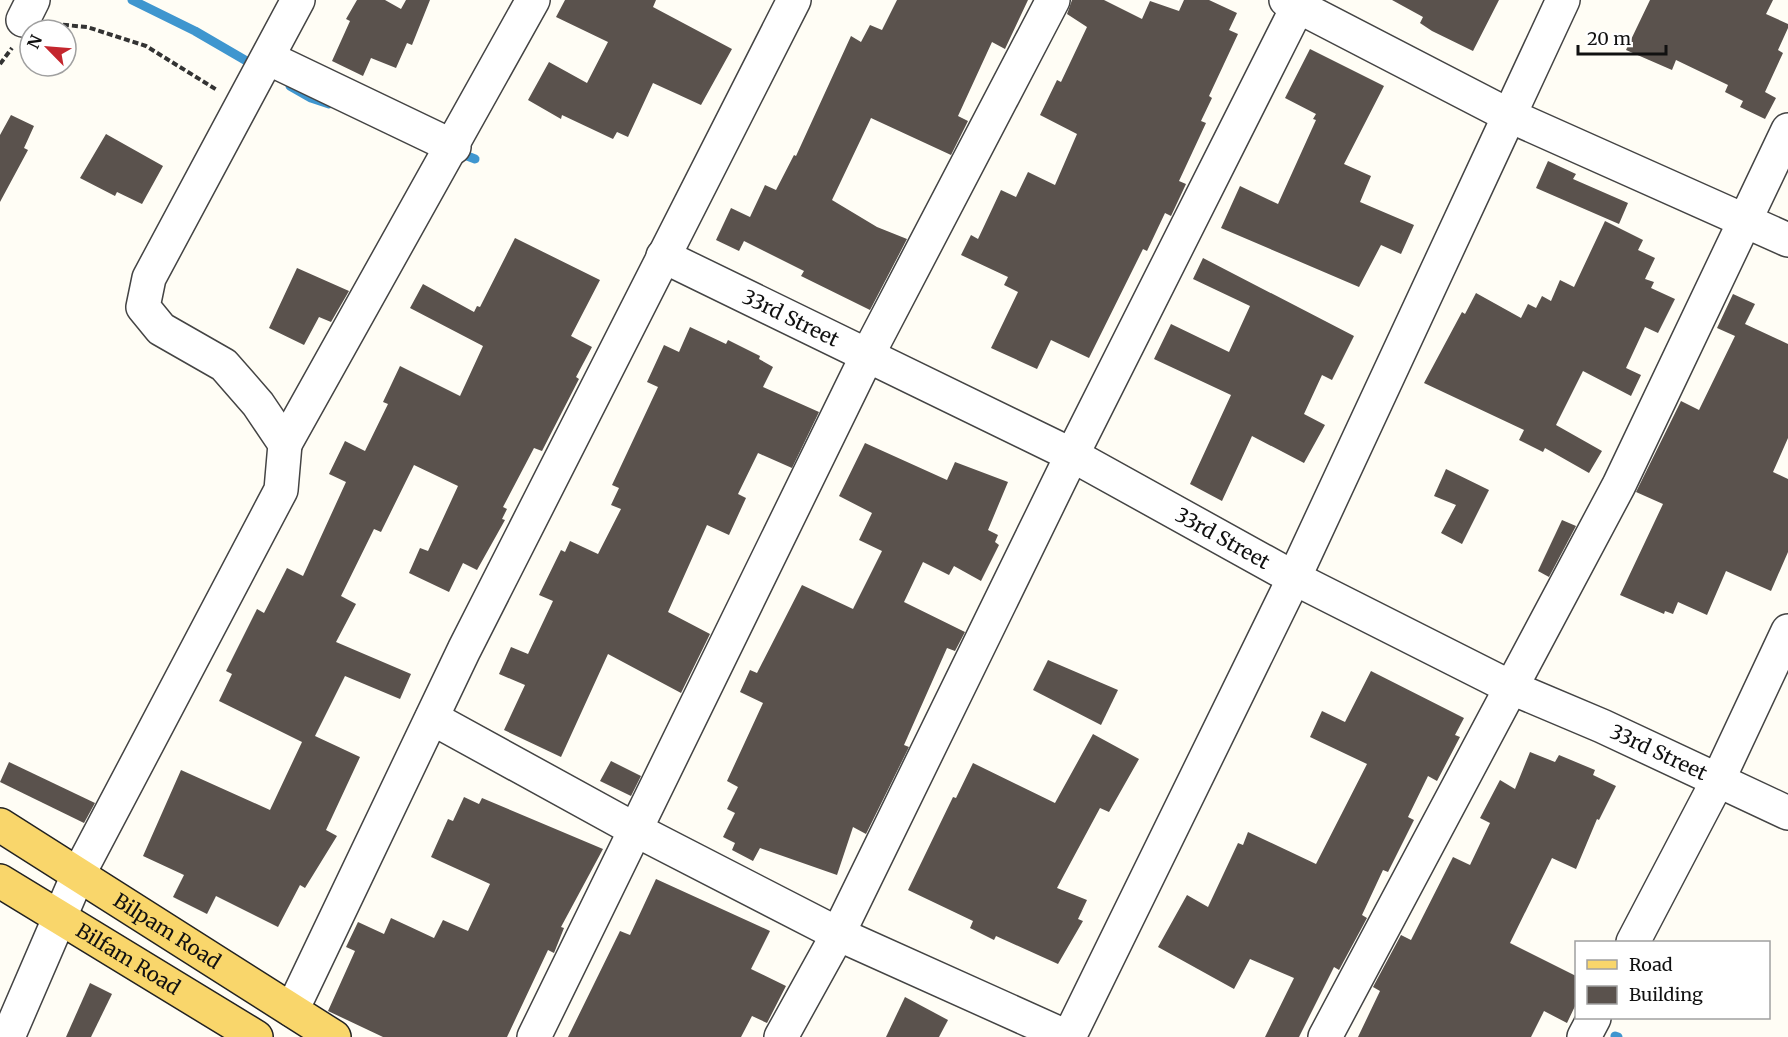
<svg xmlns="http://www.w3.org/2000/svg" width="1788" height="1037" font-family="Merriweather,serif">
  <style>
    .lines { fill: none; stroke-linecap: round; stroke-linejoin: round }
    .stream { stroke: #3f96cf; stroke-width: 9 }
    .building { fill: #5a524d }
    .street-casing { stroke: #444; stroke-width: 36 }
    .primary-casing { stroke: #222; stroke-width: 36 }
    .path { stroke: #333; stroke-width: 4; stroke-dasharray: 6 3; stroke-linecap: butt }
    .street { stroke: #fff; stroke-width: 33 }
    .primary { stroke: #f9d66b; stroke-width: 33 }
    .labels { text-anchor: middle; stroke-width: 6; stroke-linejoin: round; paint-order: stroke }
    .street-label { font-size: 20px; fill: #111; stroke: #fff }
  </style>
  <rect width="100%" height="100%" fill="#fffdf5"/>
  <g class="lines">
    <g class="stream">
      <polyline points="132,0 195,31 257,67"/>
      <polyline points="290,86 311,98 329,104"/>
      <polyline points="457,152 475,159"/>
      <polyline points="1615,1036 1618,1037"/>
    </g>
  </g>
  <g class="building">
    <polygon points="357,0 385,0 401,9 406,0 430,0 412,45 407,43 396,68 371,58 363,76 332,61 350,21 346,19"/>
    <polygon points="565,0 656,0 653,7 732,49 701,105 653,83 628,137 617,132 613,139 562,115 561,119 528,100 549,62 587,83 608,42 556,17"/>
    <polygon points="897,0 1028,0 1005,49 992,42 958,116 968,121 951,155 871,118 832,200 877,227 907,239 870,310 801,276 804,271 744,241 739,251 716,240 731,208 750,217 765,185 776,190 794,155 796,156 851,36 861,42 870,25 882,30"/>
    <polygon points="1072,0 1104,0 1142,19 1150,1 1179,11 1184,0 1209,0 1237,13 1229,30 1238,34 1209,96 1212,98 1201,121 1206,123 1179,181 1186,184 1171,216 1165,213 1147,251 1143,249 1089,358 1051,340 1037,369 991,348 1018,292 1004,285 1008,277 961,255 971,235 978,239 1001,190 1016,197 1028,172 1055,185 1077,134 1040,115 1057,80 1061,82 1087,27 1067,14"/>
    <polygon points="1392,0 1499,0 1473,51 1432,31 1420,23 1423,17"/>
    <polygon points="1650,0 1773,0 1766,14 1788,24 1788,28 1778,50 1783,53 1765,92 1776,98 1765,119 1740,107 1743,101 1725,92 1728,85 1676,60 1672,70 1626,50"/>
    <polygon points="1310,49 1384,86 1344,164 1371,176 1360,202 1414,225 1401,254 1381,245 1359,287 1221,228 1240,186 1278,204 1316,120 1313,119 1316,114 1285,98"/>
    <polygon points="11,115 34,126 24,148 28,150 0,202 0,135"/>
    <polygon points="106,134 163,166 142,204 117,192 115,196 80,178"/>
    <polygon points="1548,161 1576,174 1573,179 1628,203 1619,224 1536,188"/>
    <polygon points="1605,221 1643,240 1638,250 1655,258 1645,279 1654,282 1651,288 1675,299 1658,333 1645,327 1626,368 1641,375 1631,396 1583,371 1556,425 1602,451 1589,473 1545,448 1543,452 1519,440 1524,430 1424,383 1462,312 1465,314 1476,293 1521,318 1528,304 1536,308 1542,296 1551,301 1560,280 1574,287"/>
    <polygon points="515,238 600,280 571,336 592,347 576,377 579,379 542,451 534,448 503,507 507,509 502,519 505,520 477,570 463,563 449,592 409,573 420,548 428,551 458,486 414,465 381,532 374,529 341,596 356,604 336,642 411,674 400,699 345,676 315,736 360,757 326,830 337,836 305,888 300,885 278,927 216,896 207,914 173,897 184,875 143,856 181,770 270,810 302,742 219,701 232,674 226,671 257,609 264,613 287,568 303,576 346,482 329,474 345,441 365,451 388,404 383,402 400,366 460,396 483,346 410,308 423,284 474,312 477,306 480,307"/>
    <polygon points="1203,258 1354,336 1332,380 1322,375 1304,414 1325,425 1304,463 1252,436 1222,501 1190,484 1231,395 1154,359 1171,324 1229,352 1250,306 1193,279"/>
    <polygon points="297,268 349,291 331,322 319,317 304,345 269,328"/>
    <polygon points="1733,294 1755,304 1745,324 1788,344 1788,438 1773,472 1788,479 1788,552 1771,591 1726,571 1707,615 1678,602 1673,614 1665,611 1664,614 1620,595 1663,504 1636,492 1681,401 1699,410 1735,336 1717,328"/>
    <polygon points="690,327 726,344 728,340 760,356 759,359 773,367 763,387 819,412 792,468 758,453 738,494 746,498 729,535 707,525 668,612 710,634 681,693 608,654 561,757 504,730 525,685 499,674 511,647 528,654 553,601 539,595 561,550 565,552 570,541 598,554 621,509 611,505 619,488 612,485 658,387 647,382 664,345 679,352"/>
    <polygon points="865,443 947,480 955,462 1008,482 988,530 998,535 995,542 999,545 981,581 954,566 949,575 923,562 904,602 965,632 955,651 947,648 904,745 909,747 866,834 853,827 837,875 760,848 753,861 732,850 735,843 723,837 735,813 727,809 738,787 727,781 763,703 740,692 750,670 757,673 802,585 853,609 882,551 859,540 872,513 839,496"/>
    <polygon points="1446,469 1489,490 1462,544 1441,533 1456,505 1434,496"/>
    <polygon points="1562,520 1576,526 1549,577 1538,571"/>
    <polygon points="1048,660 1118,690 1101,725 1033,690"/>
    <polygon points="1371,671 1464,718 1455,735 1460,737 1437,781 1428,776 1408,817 1414,820 1388,872 1383,870 1362,915 1367,918 1339,970 1334,967 1299,1037 1265,1037 1294,978 1250,959 1234,989 1158,947 1187,895 1208,907 1238,843 1243,845 1248,832 1316,864 1367,764 1310,737 1322,711 1345,722"/>
    <polygon points="1093,734 1139,759 1109,812 1100,808 1057,888 1087,900 1078,919 1083,921 1058,964 996,936 994,940 970,928 973,921 908,890 953,797 956,798 973,763 1055,803"/>
    <polygon points="1530,752 1555,762 1559,755 1595,770 1593,775 1616,786 1599,820 1597,819 1576,869 1552,858 1510,943 1576,976 1576,1004 1567,1023 1544,1011 1531,1037 1358,1037 1380,991 1373,987 1401,935 1411,940 1453,857 1470,865 1490,823 1480,818 1500,780 1515,789"/>
    <polygon points="611,761 641,776 631,796 600,781"/>
    <polygon points="9,762 95,803 84,823 0,782"/>
    <polygon points="464,797 479,804 482,798 603,849 561,927 564,928 554,953 548,950 507,1037 383,1037 328,1011 355,951 346,947 358,922 384,934 391,918 434,938 443,920 468,931 490,884 431,857 448,819 453,821"/>
    <polygon points="656,879 770,931 751,969 786,986 767,1023 752,1016 741,1037 568,1037 620,931 630,935"/>
    <polygon points="90,983 112,994 91,1037 66,1037"/>
    <polygon points="905,997 948,1020 939,1037 886,1037"/>
  </g>
  <g class="lines">
    <g class="street-casing">
      <g id="street">
        <polyline points="1286,0 1508,115 1788,240"/>
        <polyline points="23,20 33,0"/>
        <polyline points="268,58 454,147"/>
        <path id="s1" d="M663 256 1072 455 1294 578 1512 688 1602 726 1788 813"/>
        <polyline points="285,444 533,0"/>
        <polyline points="432,718 634,829 838,934 1067,1037"/>
        <polyline points="1633,942 1718,780 1788,631"/>
        <polyline points="292,1010 464,650 794,0"/>
        <polyline points="8,1037 78,875 281,490 285,444 258,404 224,365 161,329 143,307 149,278 298,0"/>
        <polyline points="534,1037 868,354 1053,0"/>
        <polyline points="781,1037 838,934 1072,455 1301,0"/>
        <polyline points="1069,1037 1294,578 1563,0"/>
        <polyline points="1325,1037 1619,485 1788,130"/>
        <polyline points="1584,1037 1594,1018"/>
      </g>
    </g>
    <g class="primary-casing">
      <g id="primary">
        <path id="s2" d="M0 825 334 1037"/>
        <path id="s3" d="M0 881 256 1037"/>
      </g>
    </g>
    <g class="path">
      <polyline points="54,24 87,27 146,46 217,90"/>
      <polyline points="0,64 12,48"/>
    </g>
    <use href="#street" class="street"/>
    <use href="#primary" class="primary"/>
  </g>
  <g class="labels">
    <g class="street-label">
      <text dy="7" stroke="none"><textPath href="#s1" startOffset="142">33rd Street</textPath></text>
      <text dy="7" stroke="none"><textPath href="#s1" startOffset="627">33rd Street</textPath></text>
      <text dy="7" stroke="none"><textPath href="#s1" startOffset="1113">33rd Street</textPath></text>
      <text dy="7" stroke="none"><textPath href="#s2" startOffset="198">Bilpam Road</textPath></text>
      <text dy="7" stroke="none"><textPath href="#s3" startOffset="150">Bilfam Road</textPath></text>
    </g>
  </g>
  <rect x="1575" y="941" width="195" height="78" fill="#ffffff" stroke="#a0a0a0" stroke-width="1.5"/>
  <rect x="1587" y="960" width="30" height="9" fill="#f9d66b" stroke="#a0a0a0" stroke-width="1.5"/>
  <text x="1629" y="971" font-size="18" fill="#111111">Road</text>
  <rect x="1587" y="986" width="30" height="18" fill="#5a524d" stroke="#a0a0a0" stroke-width="1.5"/>
  <text x="1629" y="1001" font-size="18" fill="#111111">Building</text>
  <g transform="translate(48 48) rotate(295)"><circle r="28" fill="#ffffff" stroke="#a0a0a0" stroke-width="1.5"/>
  <path d="M0-4.5L10 22L0 15L-10 22Z" fill="#c4262e"/>
  <text y="-9" font-size="16" font-weight="bold" text-anchor="middle" fill="#111111">N</text>
  </g>
  <path d="M1578 45v9h88v-9" fill="none" stroke="#111111" stroke-width="3"/>
  <text x="1587" y="45" font-size="18" fill="#111111" stroke="#ffffff" stroke-width="4.5" paint-order="stroke">20 m</text>
</svg>
